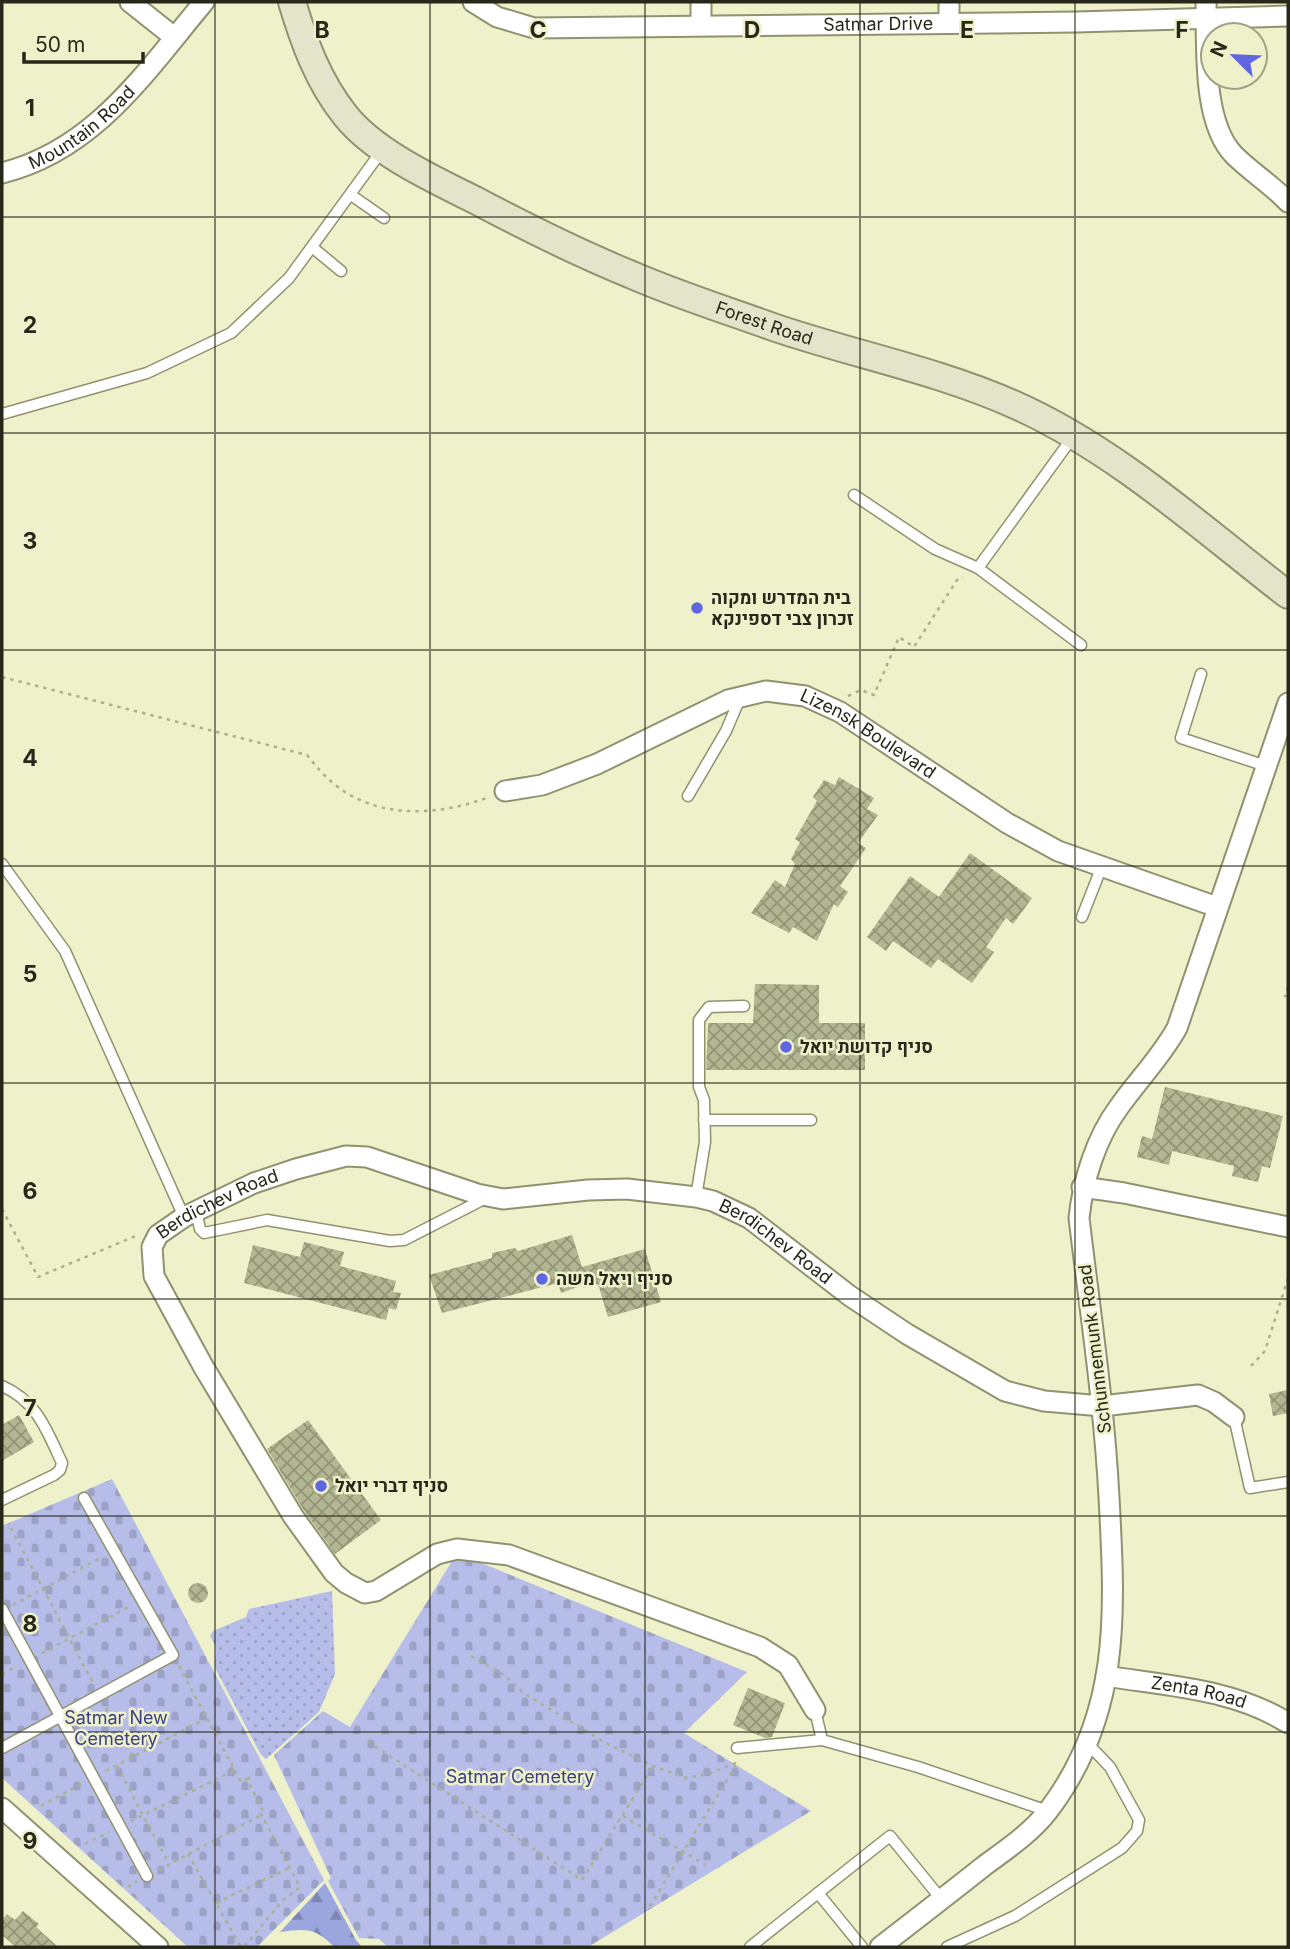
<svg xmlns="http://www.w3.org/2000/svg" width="1290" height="1949" font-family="Inter,Heebo,sans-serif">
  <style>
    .grass { fill: url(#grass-dots) }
    .forest { fill: url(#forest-firs) }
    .cemetery { fill: url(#cemetery-stones) }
    .building { fill: url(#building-cross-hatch) }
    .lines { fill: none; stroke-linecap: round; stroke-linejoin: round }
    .lane-casing { stroke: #90926f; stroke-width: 13 }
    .street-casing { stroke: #90926f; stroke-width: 23 }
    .secondary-casing { stroke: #90926f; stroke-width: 30 }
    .path { stroke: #adaf91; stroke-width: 2.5; stroke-dasharray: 3.5 5; stroke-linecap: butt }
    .lane { stroke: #fff; stroke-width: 10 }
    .street { stroke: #fff; stroke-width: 19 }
    .secondary { stroke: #e3e4ca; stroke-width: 26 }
    .grid { fill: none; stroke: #27281a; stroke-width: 2; stroke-opacity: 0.55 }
    .poi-dot { fill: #6066df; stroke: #eff1cb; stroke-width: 2.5 }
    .labels { text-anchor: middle; stroke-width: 5; stroke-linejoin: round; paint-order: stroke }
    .street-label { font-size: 18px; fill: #27281a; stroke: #eff1cb }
    .poi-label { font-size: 18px; font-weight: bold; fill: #27281a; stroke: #eff1cb; text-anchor: start }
    .park-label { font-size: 18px; fill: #3b4085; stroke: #eff1cb }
    .grid-label { font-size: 23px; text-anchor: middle; font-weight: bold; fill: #27281a; stroke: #eff1cb; stroke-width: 5; stroke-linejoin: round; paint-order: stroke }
  </style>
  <defs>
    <pattern id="grass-dots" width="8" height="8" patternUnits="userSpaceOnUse" patternTransform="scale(1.75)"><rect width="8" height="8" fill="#b5bde8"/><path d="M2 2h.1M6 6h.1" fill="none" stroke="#9ca2c6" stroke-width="1.8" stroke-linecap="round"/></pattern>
    <pattern id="forest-firs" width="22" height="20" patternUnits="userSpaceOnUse" patternTransform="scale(1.75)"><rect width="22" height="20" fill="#9ba5de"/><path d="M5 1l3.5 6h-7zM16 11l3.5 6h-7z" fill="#7e86b3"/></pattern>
    <pattern id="cemetery-stones" width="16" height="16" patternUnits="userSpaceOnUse" patternTransform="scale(1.75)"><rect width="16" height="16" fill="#b5bde8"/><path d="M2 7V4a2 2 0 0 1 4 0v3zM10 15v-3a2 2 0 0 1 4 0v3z" fill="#9ca2c6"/></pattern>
    <pattern id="building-cross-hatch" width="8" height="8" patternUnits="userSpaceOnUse" patternTransform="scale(1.75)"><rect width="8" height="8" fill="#b3b692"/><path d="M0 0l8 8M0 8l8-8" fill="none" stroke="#929476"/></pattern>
  </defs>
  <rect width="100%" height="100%" fill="#eff1cb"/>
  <polygon class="grass" points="332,1591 335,1674 319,1712 266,1759 261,1755 215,1668 216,1646 210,1636 213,1631 246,1617 249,1609"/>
  <path class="forest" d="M325 1883 356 1940 362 1947H334C315 1927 305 1929 280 1932Z"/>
  <g class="cemetery">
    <polygon points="112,1479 324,1880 257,1947 188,1947 2,1778 2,1526"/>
    <polygon points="457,1553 747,1672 684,1733 811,1811 588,1947 388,1947 379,1939 359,1938 328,1881 331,1878 274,1755 323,1711 350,1727"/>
  </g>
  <g class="building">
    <polygon points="839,777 874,798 867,809 878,815 858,843 866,848 840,886 848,892 838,907 834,904 817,941 793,927 789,933 751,913 775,880 785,887 795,864 791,859 800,842 795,839 817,801 813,797 824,780 835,785"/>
    <polygon points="970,853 1032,898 1013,924 1006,918 986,947 994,952 972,983 938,959 931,968 893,941 886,951 867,937 910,876 939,897"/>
    <polygon points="755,984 819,985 819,1023 865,1023 865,1070 706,1070 708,1023 753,1023"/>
    <polygon points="1165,1087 1283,1116 1270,1168 1262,1166 1258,1182 1232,1176 1234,1166 1172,1151 1169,1165 1137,1157 1142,1136 1152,1139"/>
    <polygon points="572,1235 582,1267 645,1249 661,1302 608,1317 598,1284 583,1288 583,1285 561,1293 558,1283 442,1313 429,1275 492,1258 492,1253 515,1248 518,1251"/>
    <polygon points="304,1242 344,1252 340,1266 396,1281 393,1292 401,1293 396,1310 389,1308 386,1320 244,1283 253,1245 300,1257"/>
    <polygon points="1288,1390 1288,1413 1273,1416 1269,1394"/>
    <polygon points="19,1415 34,1442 2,1461 2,1425"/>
    <polygon points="308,1420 381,1520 335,1554 303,1509 267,1449"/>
    <circle cx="198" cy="1593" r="10"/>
    <polygon points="748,1688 785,1703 772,1737 765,1738 733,1725"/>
    <polygon points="23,1911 39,1924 36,1927 58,1947 16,1947 2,1935 2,1920 7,1914 15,1920"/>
  </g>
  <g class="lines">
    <g class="lane-casing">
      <g id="lane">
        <polyline points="351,195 384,218"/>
        <polyline points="312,247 341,271"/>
        <polyline points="2,414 147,373 231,333 289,278 383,149"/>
        <polyline points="854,495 935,549 978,568 1081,645"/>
        <polyline points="978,568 1072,438"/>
        <polyline points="1201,674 1181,738 1266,766"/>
        <polyline points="688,796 726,731 740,698"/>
        <polyline points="2,864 65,951 184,1217"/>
        <polyline points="1082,917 1102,866"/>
        <polyline points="704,1120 811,1120"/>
        <polyline points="696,1197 705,1142 704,1100 699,1087 699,1020 709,1007 744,1006"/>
        <polyline points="196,1211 200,1229 204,1233 267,1220 390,1241 404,1240 484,1199"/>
        <path d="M2 1386C37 1401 47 1431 62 1463L60 1470 54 1475 2 1500"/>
        <polyline points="1234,1417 1250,1488 1288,1482"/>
        <polyline points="2,1609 147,1876"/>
        <polyline points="815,1710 822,1740 918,1767 1048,1811"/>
        <polyline points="2,1748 173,1655 84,1498"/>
        <polyline points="737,1748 822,1740"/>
        <polyline points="818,1893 862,1947"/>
        <polyline points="750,1947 890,1836 942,1900"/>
        <polyline points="947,1947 1015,1916 1122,1848 1137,1831 1139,1820 1110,1767 1088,1744"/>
      </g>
    </g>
    <g class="street-casing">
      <g id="street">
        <polyline points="130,2 174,37"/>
        <path id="s1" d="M473 2 497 17 534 28 1076 22 1288 16"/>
        <polyline points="949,2 949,23"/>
        <path d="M1206 2C1207 46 1202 122 1234 155 1251 172 1272 185 1288 202"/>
        <polyline points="701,25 701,2"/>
        <path id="s2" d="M2 173C95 150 146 71 204 2"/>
        <path id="s3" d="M505 791 542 785 597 764 728 700 766 691 805 696 840 712 1007 823 1058 851 1217 907"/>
        <polyline points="1082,1187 1124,1193 1288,1227"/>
        <path id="s4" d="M1106 1676C1168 1686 1234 1689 1288 1723"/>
        <path id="s5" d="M815 1710 788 1665 760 1647 509 1555 457 1549 437 1554 376 1591 365 1593 346 1583 334 1573 293 1516 203 1366 154 1276 152 1247 158 1235 184 1217 254 1183 296 1169 346 1156 367 1157 477 1194 503 1199 588 1190 627 1189 696 1197 713 1201 749 1218 850 1296 907 1334 1005 1391 1044 1401 1102 1406 1198 1395 1214 1402 1234 1417"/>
        <polyline points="2,1808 158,1947"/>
        <path d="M880 1947C915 1920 950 1893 984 1866 1007 1849 1031 1833 1048 1811 1122 1714 1115 1611 1109 1497 1104 1403 1090 1311 1079 1218 1083 1180 1096 1138 1119 1107 1138 1080 1161 1057 1177 1028L1288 703"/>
      </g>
    </g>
    <g class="secondary-casing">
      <g id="secondary">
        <path id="s6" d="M292 2C304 42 318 81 345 115 374 152 433 179 475 200 526 227 578 253 632 275 678 295 726 310 773 327 852 354 936 370 1013 404 1115 449 1200 527 1288 595"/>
      </g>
    </g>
    <g class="path">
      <path d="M2 677 307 755C315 765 323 775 333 783 376 820 439 816 489 797"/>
      <polyline points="848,696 861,690 874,695 899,637 914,647 957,580 963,577"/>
      <polyline points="1288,987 1285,996 1288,996"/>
      <polyline points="2,1209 38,1277 138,1235"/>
      <polyline points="1251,1366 1265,1351 1288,1278"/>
      <polyline points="11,1528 93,1683"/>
      <polyline points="13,1605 102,1557"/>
      <polyline points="42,1653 132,1605"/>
      <polyline points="471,1656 504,1675 525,1694 611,1746 653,1766 686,1778 708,1774 738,1762"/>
      <polyline points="179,1666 241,1782 247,1779 264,1813 261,1814 300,1887 282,1901 244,1947"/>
      <polyline points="2,1674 17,1666"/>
      <polyline points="106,1708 133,1757"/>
      <polyline points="368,1742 582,1880 653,1766"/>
      <polyline points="117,1766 169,1864"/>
      <polyline points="106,1771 205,1719"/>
      <polyline points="247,1779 253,1776"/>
      <polyline points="41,1806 81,1784"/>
      <polyline points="623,1816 706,1865"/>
      <polyline points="131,1821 235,1770"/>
      <polyline points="85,1844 109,1832"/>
      <polyline points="188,1854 241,1947"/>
      <polyline points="159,1870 261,1815"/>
      <polyline points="128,1887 137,1881"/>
      <polyline points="216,1903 289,1868"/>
      <polyline points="650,1906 738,1762"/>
    </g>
    <use href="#lane" class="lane"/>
    <use href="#street" class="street"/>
    <use href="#secondary" class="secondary"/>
  </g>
  <path class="grid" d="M215 2V1947M430 2V1947M645 2V1947M860 2V1947M1075 2V1947M2 217H1288M2 433H1288M2 650H1288M2 866H1288M2 1083H1288M2 1299H1288M2 1516H1288M2 1732H1288"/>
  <g class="poi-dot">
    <circle cx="697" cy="608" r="7"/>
    <circle cx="786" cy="1047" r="7"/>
    <circle cx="542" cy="1279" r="7"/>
    <circle cx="321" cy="1486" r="7"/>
  </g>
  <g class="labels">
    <g class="street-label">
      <text dy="6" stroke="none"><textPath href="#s1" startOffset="411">Satmar Drive</textPath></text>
      <text dy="6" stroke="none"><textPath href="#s2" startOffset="93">Mountain Road</textPath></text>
      <text dy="6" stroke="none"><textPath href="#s6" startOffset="597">Forest Road</textPath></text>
      <text dy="6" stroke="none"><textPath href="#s3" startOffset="394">Lizensk Boulevard</textPath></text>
      <text dy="6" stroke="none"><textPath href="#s5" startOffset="1003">Berdichev Road</textPath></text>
      <text dy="6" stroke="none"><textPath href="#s5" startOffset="1591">Berdichev Road</textPath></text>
      <text transform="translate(1095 1349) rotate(-97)" y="6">Schunnemunk Road</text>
      <text dy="6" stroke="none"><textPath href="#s4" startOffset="94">Zenta Road</textPath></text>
    </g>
    <g class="poi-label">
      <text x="711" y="604">בית המדרש ומקוה<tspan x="711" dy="21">זכרון צבי דספינקא</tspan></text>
      <text x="800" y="1053">סניף קדושת יואל</text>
      <text x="556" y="1285">סניף ויאל משה</text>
      <text x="335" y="1492">סניף דברי יואל</text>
    </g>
    <g class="park-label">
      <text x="116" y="1724">Satmar New<tspan x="116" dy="21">Cemetery</tspan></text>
      <text x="520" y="1783">Satmar Cemetery</text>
    </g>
  </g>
  <g class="grid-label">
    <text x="322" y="38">B</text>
    <text x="538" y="38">C</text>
    <text x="752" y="38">D</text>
    <text x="967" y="38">E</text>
    <text x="1182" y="38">F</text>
    <text x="30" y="116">1</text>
    <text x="30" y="333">2</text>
    <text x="30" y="549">3</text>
    <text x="30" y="766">4</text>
    <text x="30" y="982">5</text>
    <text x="30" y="1199">6</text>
    <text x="30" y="1416">7</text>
    <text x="30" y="1632">8</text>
    <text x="30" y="1849">9</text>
  </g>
  <rect width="1290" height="1949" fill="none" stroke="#27281a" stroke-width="7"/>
  <g transform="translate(1234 56) rotate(294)"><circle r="33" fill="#eff1cb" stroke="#9fa184" stroke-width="2"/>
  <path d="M0-5L12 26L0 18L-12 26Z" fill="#6066df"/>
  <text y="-10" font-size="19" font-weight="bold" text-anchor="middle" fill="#27281a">N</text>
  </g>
  <path d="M24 52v10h119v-10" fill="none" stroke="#27281a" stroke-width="3.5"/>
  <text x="35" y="52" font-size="21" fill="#27281a" stroke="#eff1cb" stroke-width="5" paint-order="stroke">50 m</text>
</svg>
